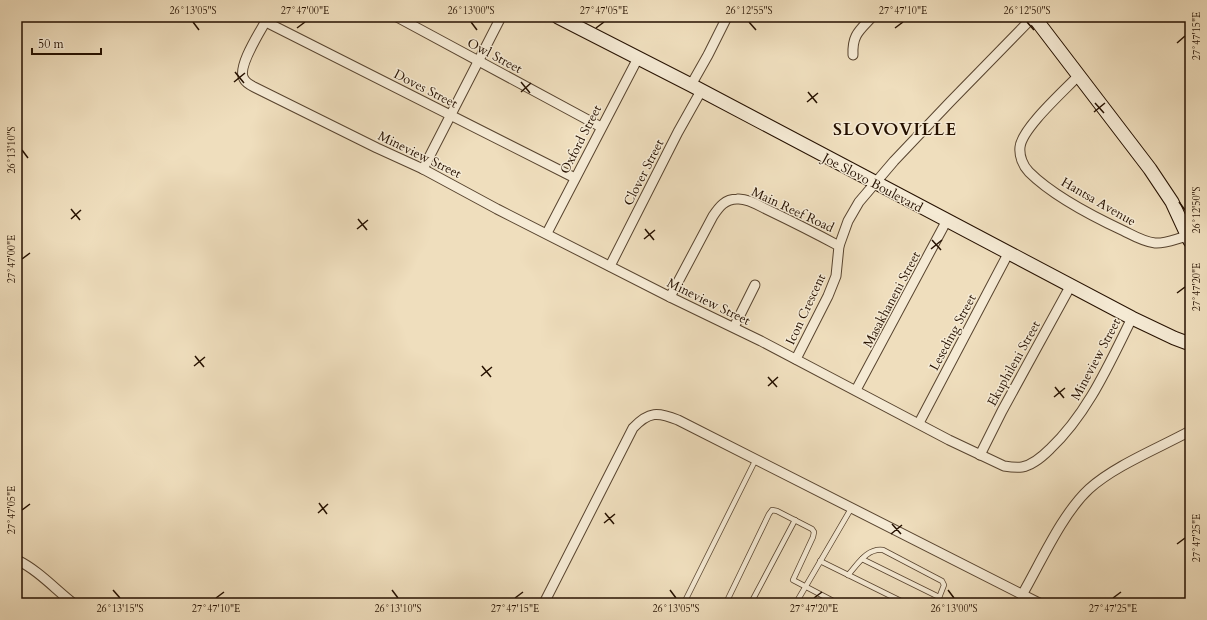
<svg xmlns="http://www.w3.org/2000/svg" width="1207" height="620" font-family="Cardo,serif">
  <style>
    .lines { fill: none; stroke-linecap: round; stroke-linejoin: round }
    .lane-casing { stroke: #58442f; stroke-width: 6 }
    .street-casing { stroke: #58442f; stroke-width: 11 }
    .secondary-casing { stroke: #261100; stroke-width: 15 }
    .lane { stroke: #f5ead4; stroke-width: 4.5 }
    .street { stroke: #f5ead4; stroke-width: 9 }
    .secondary { stroke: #f5ead4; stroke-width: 13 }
    .ticks { fill: none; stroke: #261100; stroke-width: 1.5 }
    .labels { text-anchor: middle; stroke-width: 3; stroke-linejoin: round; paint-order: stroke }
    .street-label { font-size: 13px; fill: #261100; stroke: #f5ead4 }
    .district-label { font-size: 17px; font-weight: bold; letter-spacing: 1px; fill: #261100; stroke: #f5ead4 }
    .neatline { fill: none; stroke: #261100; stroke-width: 1.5 }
    .ticks-label { font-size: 10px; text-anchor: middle; fill: #261100 }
  </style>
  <rect width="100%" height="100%" fill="#efdebd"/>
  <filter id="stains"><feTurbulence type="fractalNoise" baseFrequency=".005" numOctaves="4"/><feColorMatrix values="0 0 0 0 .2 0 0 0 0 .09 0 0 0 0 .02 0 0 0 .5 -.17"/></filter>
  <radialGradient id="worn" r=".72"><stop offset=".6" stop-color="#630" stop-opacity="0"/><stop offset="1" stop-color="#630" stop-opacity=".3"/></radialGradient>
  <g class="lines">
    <g class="lane-casing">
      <g id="lane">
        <polyline points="862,559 939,597"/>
        <polyline points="820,561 905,603"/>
        <path d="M848 575C858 564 867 548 883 550L942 581 944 585 937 603"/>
        <polyline points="684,603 756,459"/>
        <polyline points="726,603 769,514 772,510 777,511 812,529 814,532 813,537 793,580 837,603"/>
        <polyline points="751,603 795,520"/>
        <polyline points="796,603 852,507"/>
      </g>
    </g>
    <g class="street-casing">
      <g id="street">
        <path d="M268 17C262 29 236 67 244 79 246 83 250 85 254 87L377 148 423 169 497 209 670 297 761 341 949 440 1004 466C1010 467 1016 468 1022 467 1033 465 1043 456 1050 449 1088 413 1109 364 1132 318"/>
        <polyline points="397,17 601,127"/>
        <polyline points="266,22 575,178"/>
        <path d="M853 55C852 35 859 31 872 17"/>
        <path d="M1079 75C1065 90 1022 128 1020 147 1019 156 1023 166 1029 172 1053 196 1094 217 1124 231 1134 236 1144 242 1155 243 1165 244 1178 238 1188 236"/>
        <polyline points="691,85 708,55 727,17"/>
        <polyline points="423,169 501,17"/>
        <polyline points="547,233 638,58"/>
        <polyline points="610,266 678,132 701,91"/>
        <path d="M670 297 713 216C719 207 725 199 737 199 747 198 758 205 766 209 791 221 815 233 839 246"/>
        <polyline points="734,327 755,285"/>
        <polyline points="796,359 828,296 836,276 839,246 848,221 859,202 894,161 950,102 1033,17"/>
        <polyline points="856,390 947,220"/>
        <polyline points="919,423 1009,252"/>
        <polyline points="980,455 1002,411 1071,285"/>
        <path d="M17 560C38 570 55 589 73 603"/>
        <path d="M1022 595C1041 562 1062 514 1089 489 1114 466 1159 448 1190 431"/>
        <path d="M544 603 633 428C649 411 658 412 678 420L1039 603"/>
      </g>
    </g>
    <g class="secondary-casing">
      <g id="secondary">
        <polyline points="558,17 691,85 1132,318 1174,338 1190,344"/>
        <polyline points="1034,17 1150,169 1172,202 1190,241"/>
      </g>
    </g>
    <use href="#lane" class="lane"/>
    <use href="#street" class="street"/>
    <use href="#secondary" class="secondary"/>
  </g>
  <path class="ticks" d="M193 22 199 30M471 22 477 30M749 22 756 30M1027 22 1034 30M297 28 305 22M596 28 604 22M895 28 903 22M1177 43 1185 36M235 72 244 83M234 82 245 73M521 82 530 93M521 92 531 83M808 92 817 103M807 102 818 93M1095 103 1104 113M1094 112 1105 103M22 150 28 158M1179 202 1185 210M71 209 80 220M71 219 81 210M358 219 367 230M357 229 368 220M645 229 654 240M644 239 655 230M932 240 941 250M931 249 942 240M22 259 30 253M1177 293 1185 287M195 356 204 367M194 366 205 357M482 366 491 377M481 376 492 367M768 377 777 387M768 386 778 377M1055 387 1064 398M1054 397 1065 388M319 503 327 514M22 510 30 504M318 513 328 504M605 513 614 524M604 523 615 514M892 524 901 534M891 534 902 525M1177 544 1185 538M113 590 120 598M392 590 398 598M670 590 676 598M948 590 954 598M216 598 224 592M515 598 523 592M814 598 822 592M1113 598 1121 592"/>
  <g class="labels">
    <g class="street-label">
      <text transform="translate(495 55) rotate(28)" y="5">Owl Street</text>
      <text transform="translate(426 88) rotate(27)" y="5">Doves Street</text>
      <text transform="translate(580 139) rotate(-63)" y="5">Oxford Street</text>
      <text transform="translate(420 154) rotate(26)" y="5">Mineview Street</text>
      <text transform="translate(643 172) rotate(-63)" y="5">Clover Street</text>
      <text transform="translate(873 182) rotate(28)" y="5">Joe Slovo Boulevard</text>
      <text transform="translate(1099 201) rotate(30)" y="5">Hantsa Avenue</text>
      <text transform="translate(793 209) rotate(25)" y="5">Main Reef Road</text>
      <text transform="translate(891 299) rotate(-62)" y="5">Masakhaneni Street</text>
      <text transform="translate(709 301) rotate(26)" y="5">Mineview Street</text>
      <text transform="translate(805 309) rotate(-65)" y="5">Icon Crescent</text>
      <text transform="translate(952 332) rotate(-62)" y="5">Leseding Street</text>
      <text transform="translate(1095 359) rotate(-62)" y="5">Mineview Street</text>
      <text transform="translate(1013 363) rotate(-61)" y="5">Ekuphileni Street</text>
    </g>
    <g class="district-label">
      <text x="895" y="135">SLOVOVILLE</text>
    </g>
  </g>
  <rect width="1207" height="620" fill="none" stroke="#efdebd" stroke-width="44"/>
  <path d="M32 48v6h69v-6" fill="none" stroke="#261100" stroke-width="2"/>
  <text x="38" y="48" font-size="12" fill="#261100" stroke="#f5ead4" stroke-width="3" paint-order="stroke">50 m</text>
  <rect x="22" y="22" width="1163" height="576" class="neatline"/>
  <g class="ticks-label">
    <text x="193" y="14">26°13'05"S</text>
    <text x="305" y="14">27°47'00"E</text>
    <text x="471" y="14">26°13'00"S</text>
    <text x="604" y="14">27°47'05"E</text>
    <text x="749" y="14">26°12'55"S</text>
    <text x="903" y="14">27°47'10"E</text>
    <text x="1027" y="14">26°12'50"S</text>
    <text transform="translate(1196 36) rotate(-90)" y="4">27°47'15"E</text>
    <text transform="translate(11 150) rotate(-90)" y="4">26°13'10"S</text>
    <text transform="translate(1196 210) rotate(-90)" y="4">26°12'50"S</text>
    <text transform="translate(11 259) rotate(-90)" y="4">27°47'00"E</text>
    <text transform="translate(1196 287) rotate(-90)" y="4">27°47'20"E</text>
    <text transform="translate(11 510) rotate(-90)" y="4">27°47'05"E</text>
    <text transform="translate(1196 538) rotate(-90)" y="4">27°47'25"E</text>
    <text x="120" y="612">26°13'15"S</text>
    <text x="216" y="612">27°47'10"E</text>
    <text x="398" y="612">26°13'10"S</text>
    <text x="515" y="612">27°47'15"E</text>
    <text x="676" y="612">26°13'05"S</text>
    <text x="814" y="612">27°47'20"E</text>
    <text x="954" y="612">26°13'00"S</text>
    <text x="1113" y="612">27°47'25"E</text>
  </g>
  <rect width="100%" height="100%" filter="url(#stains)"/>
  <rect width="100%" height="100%" fill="url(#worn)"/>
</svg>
